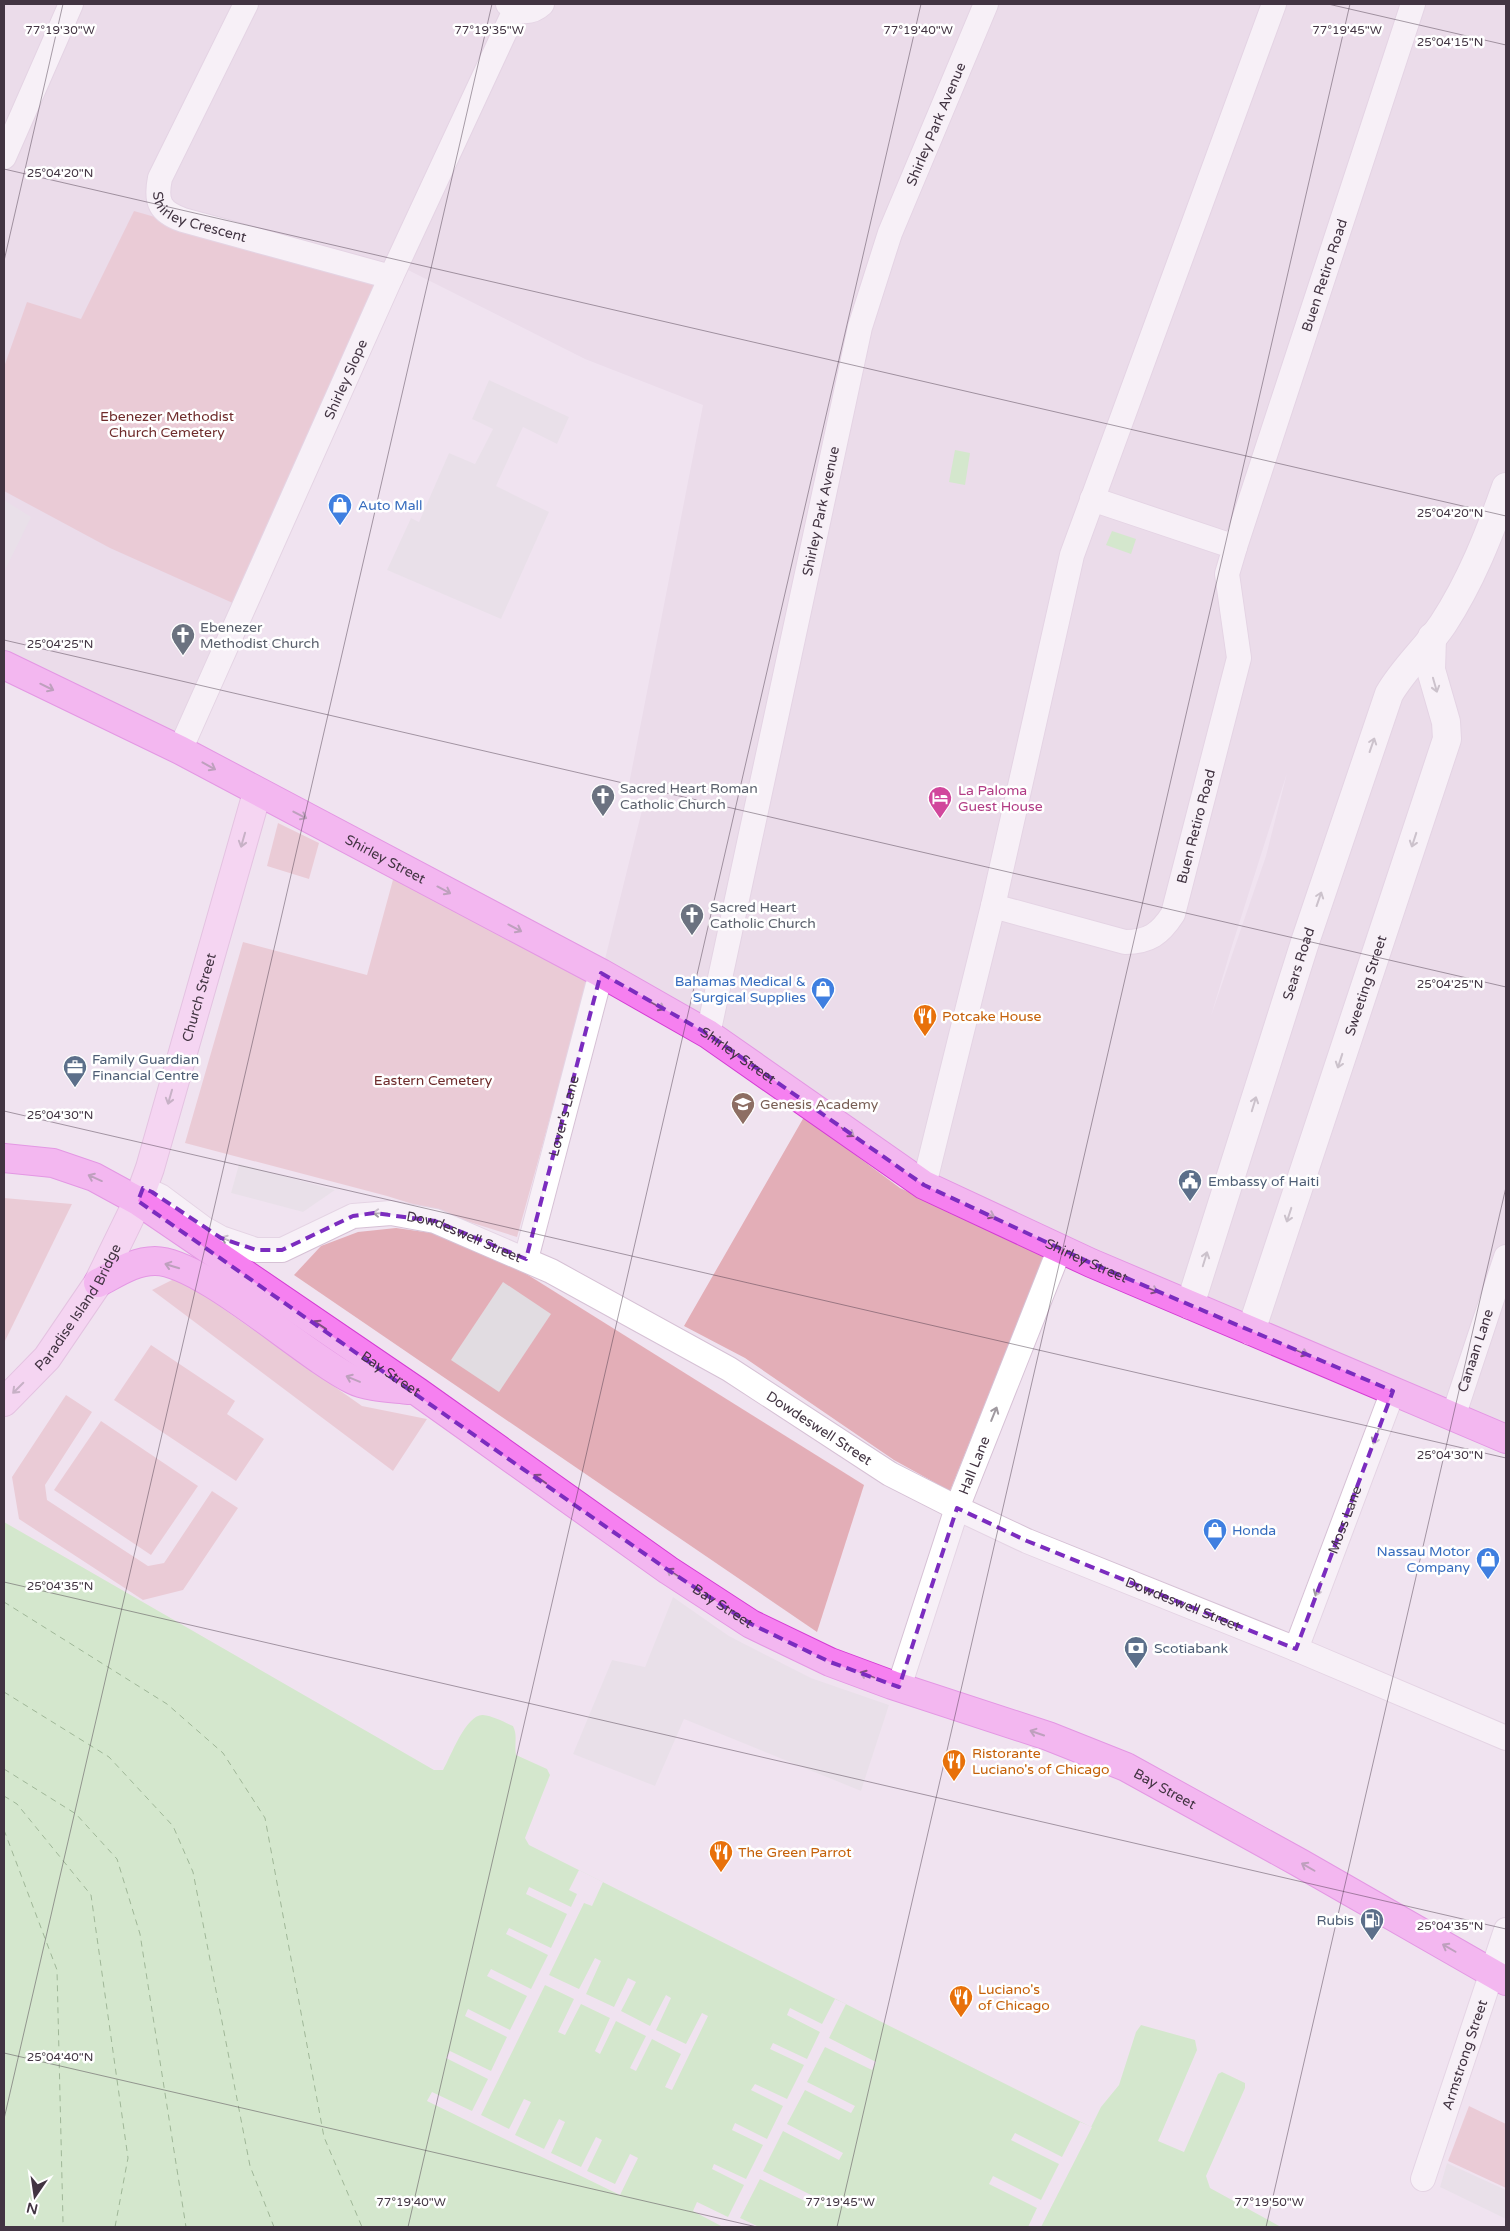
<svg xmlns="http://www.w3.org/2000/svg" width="1510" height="2231" font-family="'Varela Round',sans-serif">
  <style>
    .residential { fill: #e4d2e3; fill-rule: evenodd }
    .green { fill: #e3aeb7 }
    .parking { fill: #e1dce1 }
    .water { fill: #b2eba2 }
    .pier { fill: #f0e3f0 }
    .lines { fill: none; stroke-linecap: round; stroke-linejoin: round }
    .ferry { stroke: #3d812c; stroke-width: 1; stroke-dasharray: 6 5; stroke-linecap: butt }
    .minor-casing { stroke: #d6c1d5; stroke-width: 26 }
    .tertiary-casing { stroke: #d6c1d5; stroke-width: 30 }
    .secondary-casing { stroke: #d49ace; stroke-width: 30 }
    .trunk-casing { stroke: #d33bd3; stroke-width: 30 }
    .minor { stroke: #fff; stroke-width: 24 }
    .tertiary { stroke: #fff; stroke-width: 28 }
    .secondary { stroke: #fbc3f4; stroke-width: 28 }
    .trunk { stroke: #f680f0; stroke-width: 28 }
    .oneway { stroke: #a09aa0 }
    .oneway2 { stroke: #814f7f }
    .oneway3 { stroke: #957492 }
    .marked { fill: none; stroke: #7b2cbf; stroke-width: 4; stroke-dasharray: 10 6; stroke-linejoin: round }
    .ticks { fill: none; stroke: #423442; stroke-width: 1; stroke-opacity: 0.45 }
    .labels { text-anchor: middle; stroke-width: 5; stroke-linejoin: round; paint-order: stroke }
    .street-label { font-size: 14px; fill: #423442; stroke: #fff }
    .park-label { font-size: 14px; fill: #6f2c2c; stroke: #fff }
    .shop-label { font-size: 14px; fill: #366cbe; stroke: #fff; text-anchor: start }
    .worship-label { font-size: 14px; fill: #5b616d; stroke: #fff; text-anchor: start }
    .hotel-label { font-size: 14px; fill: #b23c85; stroke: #fff; text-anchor: start }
    .food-label { font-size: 14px; fill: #c56008; stroke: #fff; text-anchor: start }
    .service-label { font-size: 14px; fill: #4e5e75; stroke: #fff; text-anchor: start }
    .education-label { font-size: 14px; fill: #785e54; stroke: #fff; text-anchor: start }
    .ticks-label { font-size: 12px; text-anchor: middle; fill: #423442; stroke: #fff; stroke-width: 5; stroke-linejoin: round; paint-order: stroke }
  </style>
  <rect width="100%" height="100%" fill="#f0e3f0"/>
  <path class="residential" d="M4 4H1506V1432L1127 1272 941 1177 604 963 646 794 629 784 703 405 585 359 408 270 192 744 4 655ZM1287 773 1266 856 1211 1016 1231 949Z"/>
  <g class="green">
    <polygon points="134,211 381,282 235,604 110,548 4,491 4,367 27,302 81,319"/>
    <polygon points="278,823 319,843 309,879 267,866"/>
    <polygon points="394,876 589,977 517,1237 387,1196 185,1143 243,942 367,975"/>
    <polygon points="804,1117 900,1188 1045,1254 950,1491 894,1460 745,1358 684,1326"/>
    <polygon points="4,1198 72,1204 4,1343"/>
    <polygon points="396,1228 432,1233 496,1255 864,1485 817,1632 294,1275 321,1246 358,1232"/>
    <polygon points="178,1277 362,1406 427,1419 393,1471 152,1290"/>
    <polygon points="151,1345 235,1401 227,1414 264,1439 236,1481 114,1400"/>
    <polygon points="66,1395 92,1412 45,1485 47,1500 148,1566 164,1563 212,1491 238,1508 183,1590 143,1600 19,1519 12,1477"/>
    <polygon points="101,1421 198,1486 151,1555 54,1490"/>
    <polygon points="1469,2106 1506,2124 1506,2188 1448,2161"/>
  </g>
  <g class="parking">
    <polygon points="489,380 569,417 557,444 523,427 496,486 549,512 501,619 387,570 411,518 419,522 449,453 475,464 493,429 472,419"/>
    <polygon points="4,500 31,517 4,572"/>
    <polygon points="239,1164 335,1190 303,1212 231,1193"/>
    <polygon points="503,1282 551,1314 499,1392 451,1360"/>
    <polygon points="673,1597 729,1636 811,1678 889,1705 861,1791 684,1719 655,1786 573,1754 612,1660 645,1667"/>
    <polygon points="1447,2163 1506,2190 1506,2219 1440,2187"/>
  </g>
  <g class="water">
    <polygon points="955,450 970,453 965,485 949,482"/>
    <polygon points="1112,531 1136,539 1131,554 1106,545"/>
    <path d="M4 1522 434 1770H443C451 1756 466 1714 483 1715 493 1716 504 1722 513 1726 518 1736 514 1744 516 1755L547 1769 550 1775 525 1838 529 1845 1091 2127 1101 2107 1119 2085 1136 2032 1141 2025 1195 2040 1197 2050 1158 2141 1184 2152 1218 2074 1222 2072 1245 2083V2088L1206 2176 1210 2188 1281 2227H4Z"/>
  </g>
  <g class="pier">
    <polygon points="579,1870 603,1882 592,1906 584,1903 549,1975 579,1989 595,1958 601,1961 586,1994 614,2007 628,1978 636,1982 621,2011 650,2026 666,1995 671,1998 656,2030 686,2044 702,2013 708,2016 672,2090 665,2087 681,2054 652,2039 636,2071 630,2068 646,2036 616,2021 600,2054 595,2051 610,2018 581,2004 565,2035 558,2032 574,1999 545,1985 481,2115 509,2129 524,2099 531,2102 515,2135 544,2149 559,2119 565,2122 551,2153 581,2167 596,2137 602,2140 587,2171 615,2184 630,2154 638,2158 620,2195 427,2101 432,2092 472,2111 488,2079 446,2058 450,2051 491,2071 507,2037 465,2016 468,2009 510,2030 527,1996 487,1976 491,1969 531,1989 548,1955 506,1934 509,1928 551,1948 567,1914 526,1894 529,1887 571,1907 577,1894 569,1890"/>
    <polygon points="835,1999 846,2004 829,2038 876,2062 872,2070 825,2047 807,2082 855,2106 851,2113 805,2090 787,2124 843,2153 839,2160 783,2131 763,2171 819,2199 815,2206 760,2179 740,2218 759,2227 723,2227 693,2211 697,2202 728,2217 744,2185 712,2169 714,2164 746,2179 763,2145 732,2130 735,2123 767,2139 783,2106 751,2090 755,2084 787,2099 804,2065 770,2049 773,2043 807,2059 820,2032 787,2015 790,2008 822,2024"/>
    <polygon points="1080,2122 1092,2127 1041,2227 1028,2227 1037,2208 989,2184 993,2176 1041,2200 1059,2164 1011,2140 1015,2133 1062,2157"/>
  </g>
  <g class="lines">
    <g class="ferry">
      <polyline points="4,1602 167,1704 223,1753 265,1818 324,2137 362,2227"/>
      <polyline points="4,1692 109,1757 173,1826 193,1872 250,2166 274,2227"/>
      <polyline points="4,1769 76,1814 117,1859 140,1934 186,2227"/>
      <polyline points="4,1796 17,1804 91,1895 128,2158 115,2227"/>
      <polyline points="4,1830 57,1970 63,2222 60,2227"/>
    </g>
    <g class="minor-casing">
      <g id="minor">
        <path id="s1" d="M246 4 160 178C155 202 160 212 183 220L391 277"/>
        <path d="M508 4C519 13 531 14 542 4"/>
        <polyline points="4,157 71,4"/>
        <path id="s2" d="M1235 547 1413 4"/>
        <path id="s3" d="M180 750 391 277 515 10"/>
        <path id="s4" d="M993 906 1125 942C1149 942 1160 934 1173 914L1239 658 1227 574 1235 547 1092 499"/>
        <path id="s5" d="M708 1034 860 327 890 233 986 4"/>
        <polyline points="924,1185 993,906 1072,555 1274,4"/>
        <path id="s6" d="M143 1188 160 1196 203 1228 221 1238 256 1250H282L353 1216 391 1213 435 1221 551 1271 729 1369 890 1474 957 1508 1027 1541 1296 1649 1506 1738"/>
        <path id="s7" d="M526 1259 601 973"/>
        <path id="s8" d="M1453 1417 1506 1257"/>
        <path id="s9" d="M1296 1649 1393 1391"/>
        <path id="s10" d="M899 1687 957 1508 1060 1248"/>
        <path id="s11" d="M1423 2179 1506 1930"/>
      </g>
    </g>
    <g class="tertiary-casing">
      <g id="tertiary">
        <path id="s12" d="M1190 1305 1306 939 1389 694C1404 668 1427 648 1443 624 1471 581 1489 535 1506 487"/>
        <path id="s13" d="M1251 1331 1447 739 1446 722 1431 670 1432 637"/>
      </g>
    </g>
    <g class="secondary-casing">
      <g id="secondary">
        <path id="s14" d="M4 1402 47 1358 98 1283 138 1201 150 1168 257 793"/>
      </g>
    </g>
    <g class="trunk-casing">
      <g id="trunk">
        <path id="s15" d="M4 665 180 750 601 973 708 1034 924 1185 1091 1263 1506 1439"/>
        <path id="s16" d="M4 1158 53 1163 94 1177 138 1201 418 1392 668 1570 751 1624 830 1662 892 1685 1048 1736 1126 1767 1300 1863 1506 1981"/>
        <path d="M98 1283C117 1273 134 1261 155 1261 202 1261 304 1356 353 1380 366 1387 393 1388 409 1390"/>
      </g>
    </g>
    <use href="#minor" class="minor"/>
    <use href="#tertiary" class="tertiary"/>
    <use href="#secondary" class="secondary"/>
    <use href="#trunk" class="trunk"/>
  </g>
  <defs><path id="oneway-shaft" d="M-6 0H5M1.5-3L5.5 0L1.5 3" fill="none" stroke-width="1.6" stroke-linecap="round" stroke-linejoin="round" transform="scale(1.25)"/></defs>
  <g class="oneway">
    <use href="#oneway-shaft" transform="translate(1435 685) rotate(74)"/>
    <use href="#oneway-shaft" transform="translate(1372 745) rotate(-71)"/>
    <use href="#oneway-shaft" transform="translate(1414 840) rotate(108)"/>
    <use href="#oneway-shaft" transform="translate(1319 899) rotate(-71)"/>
    <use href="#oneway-shaft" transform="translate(1340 1061) rotate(108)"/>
    <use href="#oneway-shaft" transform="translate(1254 1104) rotate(-73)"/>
    <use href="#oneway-shaft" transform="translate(380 1213) rotate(-179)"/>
    <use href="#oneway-shaft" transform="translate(1289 1215) rotate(108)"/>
    <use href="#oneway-shaft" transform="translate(228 1240) rotate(-158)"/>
    <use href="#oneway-shaft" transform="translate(1205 1259) rotate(-73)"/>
    <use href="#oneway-shaft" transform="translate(994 1414) rotate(-68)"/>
    <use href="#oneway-shaft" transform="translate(1376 1437) rotate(111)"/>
    <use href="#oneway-shaft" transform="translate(1318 1589) rotate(111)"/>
  </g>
  <g class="oneway2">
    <use href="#oneway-shaft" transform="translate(47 687) rotate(26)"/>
    <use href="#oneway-shaft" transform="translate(209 766) rotate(29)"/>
    <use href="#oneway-shaft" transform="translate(300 815) rotate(27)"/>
    <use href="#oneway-shaft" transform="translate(444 890) rotate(28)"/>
    <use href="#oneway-shaft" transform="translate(515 928) rotate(28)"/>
    <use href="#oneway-shaft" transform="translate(658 1006) rotate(29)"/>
    <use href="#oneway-shaft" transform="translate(848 1132) rotate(35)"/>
    <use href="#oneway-shaft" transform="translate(95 1178) rotate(-156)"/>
    <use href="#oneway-shaft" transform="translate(988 1214) rotate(25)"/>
    <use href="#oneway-shaft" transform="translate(172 1266) rotate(-163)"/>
    <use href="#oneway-shaft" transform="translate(1151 1289) rotate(23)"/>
    <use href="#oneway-shaft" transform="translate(320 1325) rotate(-146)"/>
    <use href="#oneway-shaft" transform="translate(1301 1352) rotate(23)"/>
    <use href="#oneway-shaft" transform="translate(353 1379) rotate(-157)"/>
    <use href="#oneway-shaft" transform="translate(540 1479) rotate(-145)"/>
    <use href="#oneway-shaft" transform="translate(673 1573) rotate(-147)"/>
    <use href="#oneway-shaft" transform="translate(867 1675) rotate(-159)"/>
    <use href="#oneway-shaft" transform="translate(1037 1733) rotate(-161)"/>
    <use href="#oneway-shaft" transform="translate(1308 1867) rotate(-150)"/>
    <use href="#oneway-shaft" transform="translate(1449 1948) rotate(-150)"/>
  </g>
  <g class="oneway3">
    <use href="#oneway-shaft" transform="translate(243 840) rotate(106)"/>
    <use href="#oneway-shaft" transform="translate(170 1097) rotate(106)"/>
    <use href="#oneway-shaft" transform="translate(18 1388) rotate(135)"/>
  </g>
  <path d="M0 0H1510V2231H0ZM601 973 708 1034 924 1185 1091 1263 1393 1391 1296 1649 1027 1541 957 1508 899 1687 830 1662 751 1624 668 1570 138 1201 143 1188 152 1192 221 1238 256 1250H282L353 1216 374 1213 435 1221 526 1259Z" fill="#f0e3f0" fill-opacity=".55" fill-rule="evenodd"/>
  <path class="marked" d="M601 973 708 1034 924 1185 1091 1263 1393 1391 1296 1649 1027 1541 957 1508 899 1687 830 1662 751 1624 668 1570 138 1201 143 1188 152 1192 221 1238 256 1250H282L353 1216 374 1213 435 1221 526 1259Z"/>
  <path class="ticks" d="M1328 4 1506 45M4 169 1506 516M4 261 63 4M4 640 1506 987M4 1111 1506 1458M4 1582 1506 1929M4 2053 757 2227M4 2119 492 4M408 2227 921 4M837 2227 1350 4M1266 2227 1506 1187"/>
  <defs>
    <g id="shop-pin" transform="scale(1.25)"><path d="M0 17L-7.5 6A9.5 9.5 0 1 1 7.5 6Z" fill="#3f7fe0" stroke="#fff"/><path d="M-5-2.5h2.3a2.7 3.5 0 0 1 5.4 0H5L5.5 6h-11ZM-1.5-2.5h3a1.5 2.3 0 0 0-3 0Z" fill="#fff"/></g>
    <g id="church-pin" transform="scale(1.25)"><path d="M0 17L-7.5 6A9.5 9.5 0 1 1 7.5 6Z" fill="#6b7280" stroke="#fff"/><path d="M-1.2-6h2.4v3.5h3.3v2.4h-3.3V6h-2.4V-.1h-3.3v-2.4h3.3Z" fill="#fff"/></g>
    <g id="hotel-pin" transform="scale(1.25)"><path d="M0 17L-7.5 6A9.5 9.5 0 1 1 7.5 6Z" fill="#d1479c" stroke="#fff"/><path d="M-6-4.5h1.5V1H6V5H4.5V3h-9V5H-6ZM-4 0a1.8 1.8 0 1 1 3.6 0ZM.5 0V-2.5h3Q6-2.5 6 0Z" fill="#fff"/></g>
    <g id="restaurant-pin" transform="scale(1.25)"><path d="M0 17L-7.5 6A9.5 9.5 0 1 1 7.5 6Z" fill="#e8710a" stroke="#fff"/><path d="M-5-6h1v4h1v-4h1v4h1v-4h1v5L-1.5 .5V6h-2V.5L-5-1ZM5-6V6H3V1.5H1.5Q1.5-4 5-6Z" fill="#fff"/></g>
    <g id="office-pin" transform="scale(1.25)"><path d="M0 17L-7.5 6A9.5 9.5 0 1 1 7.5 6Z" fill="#5c6f8a" stroke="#fff"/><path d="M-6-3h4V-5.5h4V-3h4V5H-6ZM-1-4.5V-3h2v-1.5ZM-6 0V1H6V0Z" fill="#fff"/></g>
    <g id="school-pin" transform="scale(1.25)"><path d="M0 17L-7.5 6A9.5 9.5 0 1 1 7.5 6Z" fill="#8d6e63" stroke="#fff"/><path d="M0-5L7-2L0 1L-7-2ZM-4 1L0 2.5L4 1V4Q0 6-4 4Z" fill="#fff"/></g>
    <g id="civic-pin" transform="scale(1.25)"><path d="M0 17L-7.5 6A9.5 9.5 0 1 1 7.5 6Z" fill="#5c6f8a" stroke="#fff"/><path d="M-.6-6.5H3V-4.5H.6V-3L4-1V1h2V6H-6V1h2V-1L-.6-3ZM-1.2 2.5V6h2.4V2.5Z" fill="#fff"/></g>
    <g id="bank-pin" transform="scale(1.25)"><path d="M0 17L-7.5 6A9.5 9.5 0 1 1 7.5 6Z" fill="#5c6f8a" stroke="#fff"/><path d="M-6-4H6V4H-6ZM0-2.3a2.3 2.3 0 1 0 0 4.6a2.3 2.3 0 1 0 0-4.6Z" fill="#fff"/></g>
    <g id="fuel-pin" transform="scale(1.25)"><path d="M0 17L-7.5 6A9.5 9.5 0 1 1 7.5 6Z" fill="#5c6f8a" stroke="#fff"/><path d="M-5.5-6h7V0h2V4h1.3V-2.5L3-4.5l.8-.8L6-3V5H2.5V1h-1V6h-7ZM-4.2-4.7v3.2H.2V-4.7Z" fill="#fff"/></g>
  </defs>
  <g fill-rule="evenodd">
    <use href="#shop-pin" x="340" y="505"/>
    <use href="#church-pin" x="183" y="635"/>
    <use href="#church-pin" x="603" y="796"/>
    <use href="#hotel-pin" x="940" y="798"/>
    <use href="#church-pin" x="692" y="915"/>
    <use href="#shop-pin" x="823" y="989"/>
    <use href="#restaurant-pin" x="925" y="1016"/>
    <use href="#office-pin" x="75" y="1067"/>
    <use href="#school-pin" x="743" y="1104"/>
    <use href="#civic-pin" x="1190" y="1181"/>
    <use href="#shop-pin" x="1215" y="1530"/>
    <use href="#shop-pin" x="1488" y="1559"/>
    <use href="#bank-pin" x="1136" y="1648"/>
    <use href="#restaurant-pin" x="954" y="1761"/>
    <use href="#restaurant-pin" x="721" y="1852"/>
    <use href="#fuel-pin" x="1372" y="1920"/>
    <use href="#restaurant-pin" x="961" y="1997"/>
  </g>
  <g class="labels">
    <g class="street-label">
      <text dy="5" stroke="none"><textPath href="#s5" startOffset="940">Shirley Park Avenue</textPath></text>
      <text dy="5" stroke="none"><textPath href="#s1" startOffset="261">Shirley Crescent</textPath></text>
      <text dy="5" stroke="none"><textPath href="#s2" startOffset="286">Buen Retiro Road</textPath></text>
      <text dy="5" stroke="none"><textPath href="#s3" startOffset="406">Shirley Slope</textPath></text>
      <text dy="5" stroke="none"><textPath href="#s5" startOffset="535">Shirley Park Avenue</textPath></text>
      <text dy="5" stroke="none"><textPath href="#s4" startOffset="286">Buen Retiro Road</textPath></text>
      <text dy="5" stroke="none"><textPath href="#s15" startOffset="428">Shirley Street</textPath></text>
      <text dy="5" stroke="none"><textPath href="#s12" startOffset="358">Sears Road</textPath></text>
      <text dy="5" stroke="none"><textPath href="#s13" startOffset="364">Sweeting Street</textPath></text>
      <text dy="5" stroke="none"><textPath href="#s14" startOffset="456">Church Street</textPath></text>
      <text dy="5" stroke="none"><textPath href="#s15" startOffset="832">Shirley Street</textPath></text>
      <text dy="5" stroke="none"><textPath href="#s7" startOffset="148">Lover's Lane</textPath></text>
      <text dy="5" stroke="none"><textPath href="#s6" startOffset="350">Dowdeswell Street</textPath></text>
      <text dy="5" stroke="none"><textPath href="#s15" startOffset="1238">Shirley Street</textPath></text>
      <text dy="5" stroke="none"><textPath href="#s14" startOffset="121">Paradise Island Bridge</textPath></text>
      <text dy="5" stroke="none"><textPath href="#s8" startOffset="70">Canaan Lane</textPath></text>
      <text dy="5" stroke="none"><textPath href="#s16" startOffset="449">Bay Street</textPath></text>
      <text dy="5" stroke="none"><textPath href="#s6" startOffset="755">Dowdeswell Street</textPath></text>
      <text dy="5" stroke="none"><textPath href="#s10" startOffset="234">Hall Lane</textPath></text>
      <text dy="5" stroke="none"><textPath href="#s9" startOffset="138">Moss Lane</textPath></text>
      <text dy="5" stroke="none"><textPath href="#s6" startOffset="1160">Dowdeswell Street</textPath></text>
      <text dy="5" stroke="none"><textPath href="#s16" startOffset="854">Bay Street</textPath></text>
      <text dy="5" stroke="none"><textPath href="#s16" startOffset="1334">Bay Street</textPath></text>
      <text dy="5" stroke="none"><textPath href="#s11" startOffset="131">Armstrong Street</textPath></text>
    </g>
    <g class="park-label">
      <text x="167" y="421">Ebenezer Methodist<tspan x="167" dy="16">Church Cemetery</tspan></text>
      <text x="433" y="1085">Eastern Cemetery</text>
    </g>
    <g class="shop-label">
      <text x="358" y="510">Auto Mall</text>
      <text x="806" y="986" text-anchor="end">Bahamas Medical &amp;<tspan x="806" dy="16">Surgical Supplies</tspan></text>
      <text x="1232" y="1535">Honda</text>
      <text x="1470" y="1556" text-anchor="end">Nassau Motor<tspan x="1470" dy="16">Company</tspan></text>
    </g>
    <g class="worship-label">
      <text x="200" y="632">Ebenezer<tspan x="200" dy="16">Methodist Church</tspan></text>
      <text x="620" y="793">Sacred Heart Roman<tspan x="620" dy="16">Catholic Church</tspan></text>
      <text x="710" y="912">Sacred Heart<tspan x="710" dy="16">Catholic Church</tspan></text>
    </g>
    <g class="hotel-label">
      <text x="958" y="795">La Paloma<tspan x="958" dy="16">Guest House</tspan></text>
    </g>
    <g class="food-label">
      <text x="942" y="1021">Potcake House</text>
      <text x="972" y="1758">Ristorante<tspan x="972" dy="16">Luciano's of Chicago</tspan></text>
      <text x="738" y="1857">The Green Parrot</text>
      <text x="978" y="1994">Luciano's<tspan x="978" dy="16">of Chicago</tspan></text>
    </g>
    <g class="service-label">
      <text x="92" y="1064">Family Guardian<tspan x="92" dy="16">Financial Centre</tspan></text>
      <text x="1208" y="1186">Embassy of Haiti</text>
      <text x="1154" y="1653">Scotiabank</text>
      <text x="1354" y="1925" text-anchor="end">Rubis</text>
    </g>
    <g class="education-label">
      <text x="760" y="1109">Genesis Academy</text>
    </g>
  </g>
  <g class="ticks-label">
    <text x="60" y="34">77°19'30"W</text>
    <text x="918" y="34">77°19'40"W</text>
    <text x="1347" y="34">77°19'45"W</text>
    <text x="489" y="34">77°19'35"W</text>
    <text x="1450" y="46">25°04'15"N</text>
    <text x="60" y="177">25°04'20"N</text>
    <text x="1450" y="517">25°04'20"N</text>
    <text x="60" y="648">25°04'25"N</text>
    <text x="1450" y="988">25°04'25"N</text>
    <text x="60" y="1119">25°04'30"N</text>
    <text x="1450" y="1459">25°04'30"N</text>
    <text x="60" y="1590">25°04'35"N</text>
    <text x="1450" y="1930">25°04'35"N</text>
    <text x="60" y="2061">25°04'40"N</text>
    <text x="411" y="2206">77°19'40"W</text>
    <text x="840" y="2206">77°19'45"W</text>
    <text x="1269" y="2206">77°19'50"W</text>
  </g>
  <rect width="1510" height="2231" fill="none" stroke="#423442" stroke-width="10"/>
  <g transform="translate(35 2196) rotate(193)" stroke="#ffffff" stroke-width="4" paint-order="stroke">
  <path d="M0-4L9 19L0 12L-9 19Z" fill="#423442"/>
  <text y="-8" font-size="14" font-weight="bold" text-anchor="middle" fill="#423442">N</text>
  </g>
</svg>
